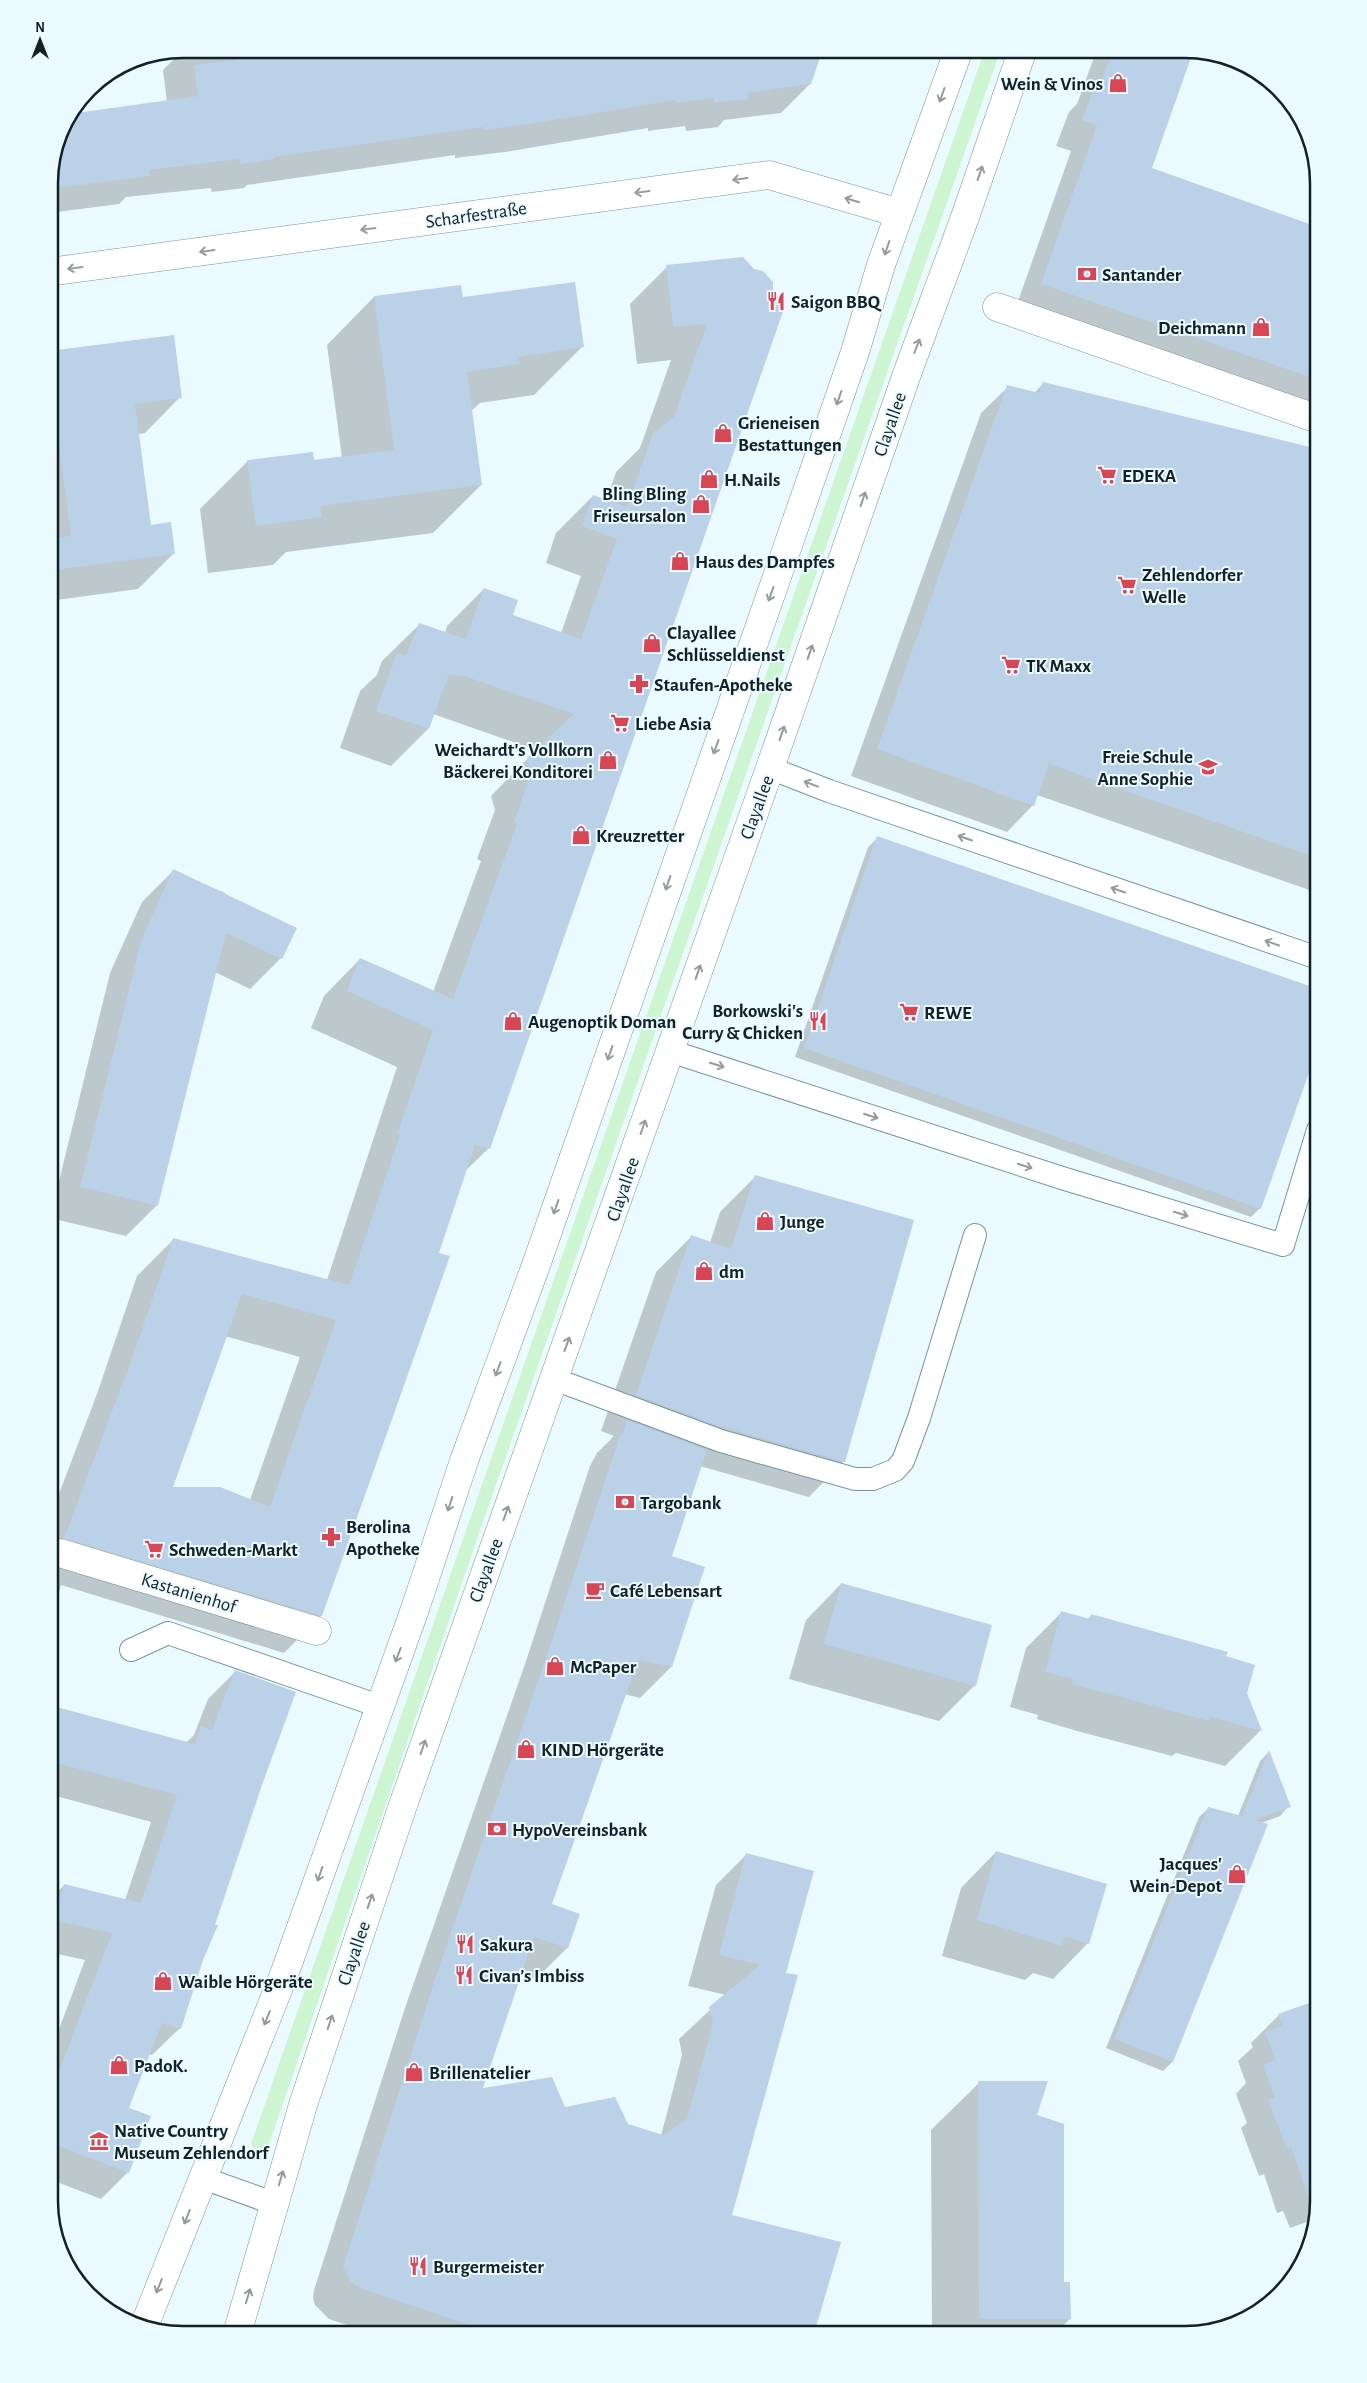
<svg xmlns="http://www.w3.org/2000/svg" width="1367" height="2383" font-family="'Alegreya Sans',sans-serif">
  <style>
    .green { fill: #cef5d2 }
    .shadow { fill: #0003; fill-rule: evenodd }
    .building { fill: #bad1e8; fill-rule: evenodd }
    .lines { fill: none; stroke-linecap: round; stroke-linejoin: round }
    .lane-casing { stroke: #73969e; stroke-width: 24 }
    .street-casing { stroke: #73969e; stroke-width: 29 }
    .secondary-casing { stroke: #73969e; stroke-width: 29 }
    .lane { stroke: #fff; stroke-width: 22 }
    .street { stroke: #fff; stroke-width: 28 }
    .secondary { stroke: #fff; stroke-width: 28 }
    .oneway { stroke: #959b9d }
    .labels { text-anchor: middle; stroke-width: 4; stroke-linejoin: round; paint-order: stroke }
    .poi-label { font-size: 19px; font-weight: bold; fill: #132125; stroke: #ebfafe; text-anchor: start }
    .street-label { font-size: 19px; fill: #132125; stroke: #ebfafe }
    .rim { fill: none; stroke: #132125; stroke-width: 2.5 }
  </style>
  <rect width="100%" height="100%" fill="#ebfafe"/>
  <g class="green">
    <polygon points="985,49 1001,49 484,1519 267,2150 256,2151 251,2144"/>
    <polygon points="49,2018 60,2021 55,2038 49,2097"/>
  </g>
  <g class="shadow">
    <polygon points="184,49 388,49 390,59 463,49 822,49 810,84 781,113 724,120 718,127 686,131 685,126 648,131 648,128 505,152 455,158 455,155 247,185 244,188 212,192 211,188 126,197 119,204 49,213 49,174 167,102 163,70"/>
    <polygon points="1097,49 1193,49 1150,169 1318,228 1318,415 1015,310 1071,151 1056,146 1069,112 1077,104"/>
    <path d="M667 267 753 270 489 1148 465 1171 321 1616 284 1653 61 1585 54 1611 49 1616V1520L97 1394 137 1276 174 1239 327 1280 397 1067 311 1028 324 996 360 959 433 992 481 861 477 859 495 810 491 796 536 750 433 714 428 729 391 766 340 748 360 691 377 675 382 661 420 624 445 633 447 626 484 589 511 615 561 633 581 576 546 563 556 533 593 496 606 501 616 472 640 448 671 360 637 364 630 304ZM225 1336 300 1357 250 1500 171 1488Z"/>
    <polygon points="374,297 462,299 582,347 534,395 480,403 471,411 481,485 433,533 286,552 273,565 208,573 200,509 248,461 313,461 342,458 327,345"/>
    <polygon points="172,336 180,397 145,433 138,434 150,526 174,553 138,589 49,601 49,352"/>
    <polygon points="1043,384 1318,450 1318,893 1037,795 1033,805 1007,832 851,776 981,413 1008,387 1034,393"/>
    <polygon points="878,838 1318,990 1318,1043 1260,1208 1251,1217 795,1057 868,847"/>
    <polygon points="173,871 225,893 224,896 281,958 250,989 215,972 157,1205 126,1236 50,1218 110,973 142,902"/>
    <polygon points="756,1176 844,1461 809,1497 700,1466 670,1557 703,1568 671,1667 640,1698 624,1694 550,1905 578,1914 567,1948 536,1979 521,1974 481,2090 564,2108 661,2136 682,2055 679,2039 726,1995 688,1986 716,1885 747,1854 785,1974 730,2216 840,2243 813,2334 374,2334 329,2319 315,2305 313,2298 314,2290 405,2008 525,1664 590,1466 597,1453 614,1436 601,1431 656,1272 691,1237 710,1243 720,1212"/>
    <polygon points="841,1584 975,1685 939,1721 789,1679 806,1620"/>
    <polygon points="1062,1612 1088,1619 1091,1616 1225,1657 1246,1693 1260,1731 1225,1766 1176,1753 1172,1756 1077,1731 1037,1719 1038,1715 1010,1707 1026,1648"/>
    <polygon points="235,1672 261,1784 180,2028 152,2055 148,2054 128,2109 128,2172 101,2199 49,2179 49,2056 85,1960 49,1952 49,1888 59,1890 64,1886 125,1900 151,1822 49,1794 49,1707 186,1743 194,1735 208,1699"/>
    <polygon points="1269,1752 1289,1806 1280,1816 1261,1823 1267,1825 1172,2062 1163,2071 1106,2048 1199,1817 1209,1808 1238,1816 1260,1761"/>
    <polygon points="996,1852 1088,1943 1053,1979 1033,1973 1025,1980 942,1956 961,1888"/>
    <polygon points="1318,2001 1318,2201 1312,2220 1290,2228 1283,2211 1277,2213 1264,2174 1259,2176 1241,2128 1247,2123 1236,2094 1246,2083 1238,2061 1253,2047 1251,2043 1279,2015"/>
    <polygon points="979,2083 1036,2116 1070,2319 1054,2334 932,2334 931,2130"/>
  </g>
  <g class="building">
    <polygon points="235,49 390,49 391,58 454,49 823,49 811,84 747,93 748,99 714,103 714,98 676,103 676,100 535,123 484,130 483,127 274,157 274,159 240,164 239,159 149,170 150,176 49,189 49,174 62,124 69,114 198,96 194,65 236,60"/>
    <polygon points="1113,49 1194,49 1152,168 1318,227 1318,380 1041,284 1097,125 1082,120 1095,85 1100,86"/>
    <path d="M743 257 754 269 763 271 773 282V292L785 306 490 1149 475 1145 439 1253 450 1256 322 1616 64 1538 133 1356 173 1238 349 1285 400 1135 397 1134 433 1030 347 991 360 958 453 999 517 824 514 822 531 772 527 758 574 714 461 675 460 677 449 674 429 729 376 711 397 653 406 656 419 623 466 639 484 588 518 600 513 615 581 639 617 539 582 526 593 495 627 507 653 433 674 417 707 324 673 327 666 265ZM242 1294 336 1320 270 1507 220 1487H173Z"/>
    <polygon points="575,282 584,347 518,357 520,364 467,372 482,485 320,506 322,517 256,526 247,460 313,452 314,460 394,450 374,296 461,285 463,297"/>
    <polygon points="174,335 182,398 135,404 151,525 171,522 175,554 55,570 50,538 71,536 55,414 49,415 49,351"/>
    <polygon points="1043,382 1318,449 1318,858 1049,764 1034,806 877,749 1007,385 1039,393"/>
    <polygon points="877,836 1318,989 1318,1047 1261,1209 804,1048"/>
    <polygon points="173,869 297,928 282,959 226,933 158,1206 80,1187 141,941"/>
    <polygon points="755,1175 914,1220 845,1462 716,1425 636,1395 691,1235 731,1249"/>
    <polygon points="627,1420 707,1450 672,1556 705,1567 672,1667 638,1660 552,1904 580,1914 568,1948 534,1937 483,2088 552,2077 565,2107 615,2097 628,2124 663,2135 687,2119 713,2023 709,2007 760,1965 719,1955 746,1853 814,1871 786,1973 798,1975 732,2215 841,2242 814,2334 495,2334 360,2288 351,2282 343,2267 436,1976 555,1632 621,1433 623,1434"/>
    <polygon points="841,1583 992,1625 976,1686 824,1644"/>
    <polygon points="1061,1611 1090,1619 1091,1614 1228,1652 1226,1656 1255,1665 1247,1693 1262,1731 1210,1717 1209,1721 1113,1695 1072,1684 1073,1679 1045,1672"/>
    <polygon points="235,1670 296,1692 262,1785 215,1925 218,1925 203,1960 181,2029 162,2023 135,2092 129,2108 151,2116 129,2173 49,2142 49,2097 112,1933 53,1920 64,1884 141,1903 177,1795 49,1761 49,1705 195,1744 201,1726 212,1730"/>
    <polygon points="1269,1750 1291,1807 1255,1820 1268,1824 1173,2062 1114,2039 1208,1807 1242,1816"/>
    <polygon points="996,1851 1107,1884 1089,1944 1065,1937 1062,1946 977,1920"/>
    <polygon points="1318,2000 1318,2201 1316,2209 1313,2210 1291,2147 1287,2149 1268,2100 1275,2097 1263,2065 1275,2060 1265,2032 1283,2026 1278,2014"/>
    <polygon points="978,2081 1048,2081 1037,2115 1064,2124 1064,2282 1070,2282 1071,2319 979,2319"/>
  </g>
  <g class="lines">
    <g class="lane-casing">
      <g id="lane">
        <polyline points="770,768 829,791 1318,958"/>
        <polyline points="670,1051 1062,1178 1283,1245 1318,1130"/>
        <polyline points="554,1379 721,1441 855,1479 873,1479 895,1470 903,1461 919,1418 975,1235"/>
        <polyline points="131,1650 168,1633 379,1706"/>
        <polyline points="203,2178 273,2203"/>
      </g>
    </g>
    <g class="street-casing">
      <g id="street">
        <polyline points="49,272 769,175 899,213"/>
        <polyline points="997,307 1318,419"/>
        <polyline points="60,1553 317,1631"/>
      </g>
    </g>
    <g class="secondary-casing">
      <g id="secondary">
        <polyline points="145,2324 285,1972 415,1609 465,1458 535,1268 793,531 855,352 881,265 959,49"/>
        <polyline points="237,2334 303,2105 402,1808 770,768 908,371 964,220 1023,49"/>
      </g>
    </g>
    <use href="#lane" class="lane"/>
    <use href="#street" class="street"/>
    <use href="#secondary" class="secondary"/>
  </g>
  <defs><path id="oneway-shaft" d="M-6 0H5M1.5-3L5.5 0L1.5 3" fill="none" stroke-width="1.6" stroke-linecap="round" stroke-linejoin="round" transform="scale(1.25)"/></defs>
  <g class="oneway">
    <use href="#oneway-shaft" transform="translate(942 95) rotate(110)"/>
    <use href="#oneway-shaft" transform="translate(980 173) rotate(-71)"/>
    <use href="#oneway-shaft" transform="translate(740 179) rotate(172)"/>
    <use href="#oneway-shaft" transform="translate(642 192) rotate(172)"/>
    <use href="#oneway-shaft" transform="translate(852 200) rotate(-163)"/>
    <use href="#oneway-shaft" transform="translate(368 229) rotate(172)"/>
    <use href="#oneway-shaft" transform="translate(887 248) rotate(109)"/>
    <use href="#oneway-shaft" transform="translate(207 251) rotate(172)"/>
    <use href="#oneway-shaft" transform="translate(75 268) rotate(172)"/>
    <use href="#oneway-shaft" transform="translate(917 346) rotate(-69)"/>
    <use href="#oneway-shaft" transform="translate(839 398) rotate(109)"/>
    <use href="#oneway-shaft" transform="translate(863 499) rotate(-71)"/>
    <use href="#oneway-shaft" transform="translate(771 594) rotate(110)"/>
    <use href="#oneway-shaft" transform="translate(810 652) rotate(-71)"/>
    <use href="#oneway-shaft" transform="translate(782 733) rotate(-71)"/>
    <use href="#oneway-shaft" transform="translate(716 747) rotate(110)"/>
    <use href="#oneway-shaft" transform="translate(811 784) rotate(-159)"/>
    <use href="#oneway-shaft" transform="translate(965 838) rotate(-161)"/>
    <use href="#oneway-shaft" transform="translate(668 883) rotate(109)"/>
    <use href="#oneway-shaft" transform="translate(1118 890) rotate(-161)"/>
    <use href="#oneway-shaft" transform="translate(1272 943) rotate(-161)"/>
    <use href="#oneway-shaft" transform="translate(698 972) rotate(-71)"/>
    <use href="#oneway-shaft" transform="translate(610 1053) rotate(109)"/>
    <use href="#oneway-shaft" transform="translate(717 1065) rotate(17)"/>
    <use href="#oneway-shaft" transform="translate(871 1116) rotate(18)"/>
    <use href="#oneway-shaft" transform="translate(643 1127) rotate(-71)"/>
    <use href="#oneway-shaft" transform="translate(1025 1166) rotate(18)"/>
    <use href="#oneway-shaft" transform="translate(556 1207) rotate(109)"/>
    <use href="#oneway-shaft" transform="translate(1181 1214) rotate(17)"/>
    <use href="#oneway-shaft" transform="translate(567 1344) rotate(-70)"/>
    <use href="#oneway-shaft" transform="translate(498 1369) rotate(110)"/>
    <use href="#oneway-shaft" transform="translate(450 1504) rotate(108)"/>
    <use href="#oneway-shaft" transform="translate(506 1513) rotate(-70)"/>
    <use href="#oneway-shaft" transform="translate(398 1655) rotate(111)"/>
    <use href="#oneway-shaft" transform="translate(423 1747) rotate(-71)"/>
    <use href="#oneway-shaft" transform="translate(320 1874) rotate(109)"/>
    <use href="#oneway-shaft" transform="translate(370 1901) rotate(-71)"/>
    <use href="#oneway-shaft" transform="translate(267 2018) rotate(112)"/>
    <use href="#oneway-shaft" transform="translate(330 2022) rotate(-72)"/>
    <use href="#oneway-shaft" transform="translate(281 2178) rotate(-73)"/>
    <use href="#oneway-shaft" transform="translate(187 2217) rotate(112)"/>
    <use href="#oneway-shaft" transform="translate(159 2286) rotate(112)"/>
    <use href="#oneway-shaft" transform="translate(248 2296) rotate(-73)"/>
  </g>
  <defs>
    <g id="shop-bare" transform="scale(1.5)"><path d="M-5-2.5h2.3a2.7 3.5 0 0 1 5.4 0H5L5.5 6h-11ZM-1.5-2.5h3a1.5 2.3 0 0 0-3 0Z" fill="#d64654" stroke="#ebfafe" stroke-width="2.5" paint-order="stroke"/></g>
    <g id="bank-bare" transform="scale(1.5)"><path d="M-6-4H6V4H-6ZM0-2.3a2.3 2.3 0 1 0 0 4.6a2.3 2.3 0 1 0 0-4.6Z" fill="#d64654" stroke="#ebfafe" stroke-width="2.5" paint-order="stroke"/></g>
    <g id="restaurant-bare" transform="scale(1.5)"><path d="M-5-6h1v4h1v-4h1v4h1v-4h1v5L-1.5 .5V6h-2V.5L-5-1ZM5-6V6H3V1.5H1.5Q1.5-4 5-6Z" fill="#d64654" stroke="#ebfafe" stroke-width="2.5" paint-order="stroke"/></g>
    <g id="supermarket-bare" transform="scale(1.5)"><path d="M-6-5.5h2.5l.6 2H6L4.5 2H-2.5L-4.4-4H-6ZM-1.5 3.2a1.3 1.3 0 1 0 .1 0ZM3 3.2a1.3 1.3 0 1 0 .1 0Z" fill="#d64654" stroke="#ebfafe" stroke-width="2.5" paint-order="stroke"/></g>
    <g id="pharmacy-bare" transform="scale(1.5)"><path d="M-2-6h4v4h4v4h-4v4h-4v-4h-4v-4h4Z" fill="#d64654" stroke="#ebfafe" stroke-width="2.5" paint-order="stroke"/></g>
    <g id="school-bare" transform="scale(1.5)"><path d="M0-5L7-2L0 1L-7-2ZM-4 1L0 2.5L4 1V4Q0 6-4 4Z" fill="#d64654" stroke="#ebfafe" stroke-width="2.5" paint-order="stroke"/></g>
    <g id="cafe-bare" transform="scale(1.5)"><path d="M-5.5-4.5H6V0H3Q3 3.5 0 3.5H-2.5Q-5.5 3.5-5.5 0ZM3-3.2v2h1.7v-2ZM-6 4.5H4V6H-6Z" fill="#d64654" stroke="#ebfafe" stroke-width="2.5" paint-order="stroke"/></g>
    <g id="museum-bare" transform="scale(1.5)"><path d="M0-6L6-3V-2H-6V-3ZM-5-1h2V3h-2ZM-1-1h2V3h-2ZM3-1h2V3H3ZM-6 4H6V6H-6Z" fill="#d64654" stroke="#ebfafe" stroke-width="2.5" paint-order="stroke"/></g>
  </defs>
  <g fill-rule="evenodd">
    <use href="#shop-bare" x="1118" y="83"/>
    <use href="#bank-bare" x="1087" y="274"/>
    <use href="#restaurant-bare" x="776" y="301"/>
    <use href="#shop-bare" x="1261" y="327"/>
    <use href="#shop-bare" x="723" y="433"/>
    <use href="#supermarket-bare" x="1107" y="475"/>
    <use href="#shop-bare" x="709" y="479"/>
    <use href="#shop-bare" x="701" y="504"/>
    <use href="#shop-bare" x="680" y="561"/>
    <use href="#supermarket-bare" x="1127" y="585"/>
    <use href="#shop-bare" x="652" y="643"/>
    <use href="#supermarket-bare" x="1011" y="665"/>
    <use href="#pharmacy-bare" x="639" y="684"/>
    <use href="#supermarket-bare" x="620" y="723"/>
    <use href="#shop-bare" x="608" y="760"/>
    <use href="#school-bare" x="1208" y="767"/>
    <use href="#shop-bare" x="581" y="835"/>
    <use href="#supermarket-bare" x="909" y="1012"/>
    <use href="#shop-bare" x="513" y="1021"/>
    <use href="#restaurant-bare" x="818" y="1021"/>
    <use href="#shop-bare" x="765" y="1221"/>
    <use href="#shop-bare" x="704" y="1271"/>
    <use href="#bank-bare" x="625" y="1502"/>
    <use href="#pharmacy-bare" x="331" y="1537"/>
    <use href="#supermarket-bare" x="154" y="1549"/>
    <use href="#cafe-bare" x="595" y="1590"/>
    <use href="#shop-bare" x="555" y="1666"/>
    <use href="#shop-bare" x="526" y="1749"/>
    <use href="#bank-bare" x="497" y="1829"/>
    <use href="#shop-bare" x="1237" y="1874"/>
    <use href="#restaurant-bare" x="465" y="1944"/>
    <use href="#restaurant-bare" x="464" y="1975"/>
    <use href="#shop-bare" x="163" y="1981"/>
    <use href="#shop-bare" x="119" y="2065"/>
    <use href="#shop-bare" x="414" y="2072"/>
    <use href="#museum-bare" x="99" y="2141"/>
    <use href="#restaurant-bare" x="418" y="2266"/>
  </g>
  <g class="labels">
    <g class="poi-label">
      <text x="1103" y="90" text-anchor="end">Wein &amp; Vinos</text>
      <text x="1102" y="281">Santander</text>
      <text x="791" y="308">Saigon BBQ</text>
      <text x="1246" y="334" text-anchor="end">Deichmann</text>
      <text x="738" y="429">Grieneisen<tspan x="738" dy="22">Bestattungen</tspan></text>
      <text x="1122" y="482">EDEKA</text>
      <text x="724" y="486">H.Nails</text>
      <text x="686" y="500" text-anchor="end">Bling Bling<tspan x="686" dy="22">Friseursalon</tspan></text>
      <text x="695" y="568">Haus des Dampfes</text>
      <text x="1142" y="581">Zehlendorfer<tspan x="1142" dy="22">Welle</tspan></text>
      <text x="667" y="639">Clayallee<tspan x="667" dy="22">Schlüsseldienst</tspan></text>
      <text x="1026" y="672">TK Maxx</text>
      <text x="654" y="691">Staufen-Apotheke</text>
      <text x="635" y="730">Liebe Asia</text>
      <text x="593" y="756" text-anchor="end">Weichardt's Vollkorn<tspan x="593" dy="22">Bäckerei Konditorei</tspan></text>
      <text x="1193" y="763" text-anchor="end">Freie Schule<tspan x="1193" dy="22">Anne Sophie</tspan></text>
      <text x="596" y="842">Kreuzretter</text>
      <text x="803" y="1017" text-anchor="end">Borkowski's<tspan x="803" dy="22">Curry &amp; Chicken</tspan></text>
      <text x="924" y="1019">REWE</text>
      <text x="528" y="1028">Augenoptik Doman</text>
      <text x="780" y="1228">Junge</text>
      <text x="719" y="1278">dm</text>
      <text x="640" y="1509">Targobank</text>
      <text x="346" y="1533">Berolina<tspan x="346" dy="22">Apotheke</tspan></text>
      <text x="169" y="1556">Schweden-Markt</text>
      <text x="610" y="1597">Café Lebensart</text>
      <text x="570" y="1673">McPaper</text>
      <text x="541" y="1756">KIND Hörgeräte</text>
      <text x="512" y="1836">HypoVereinsbank</text>
      <text x="1222" y="1870" text-anchor="end">Jacques'<tspan x="1222" dy="22">Wein-Depot</tspan></text>
      <text x="480" y="1951">Sakura</text>
      <text x="479" y="1982">Civan’s Imbiss</text>
      <text x="178" y="1988">Waible Hörgeräte</text>
      <text x="134" y="2072">PadoK.</text>
      <text x="429" y="2079">Brillenatelier</text>
      <text x="114" y="2137">Native Country<tspan x="114" dy="22">Museum Zehlendorf</tspan></text>
      <text x="433" y="2273">Burgermeister</text>
    </g>
    <g class="street-label">
      <text transform="translate(476 214) rotate(-8)" y="7">Scharfestraße</text>
      <text transform="translate(889 424) rotate(-71)" y="7">Clayallee</text>
      <text transform="translate(756 807) rotate(-70)" y="7">Clayallee</text>
      <text transform="translate(622 1189) rotate(-71)" y="7">Clayallee</text>
      <text transform="translate(485 1570) rotate(-70)" y="7">Clayallee</text>
      <text transform="translate(189 1592) rotate(17)" y="7">Kastanienhof</text>
      <text transform="translate(353 1953) rotate(-71)" y="7">Clayallee</text>
    </g>
  </g>
  <path d="M0 0H1367V2383H0ZM183 58H1185A125 125 0 0 1 1310 183V2201A125 125 0 0 1 1185 2326H183A125 125 0 0 1 58 2201V183A125 125 0 0 1 183 58Z" fill="#ebfafe" fill-rule="evenodd"/>
  <path class="rim" d="M183 58H1185A125 125 0 0 1 1310 183V2201A125 125 0 0 1 1185 2326H183A125 125 0 0 1 58 2201V183A125 125 0 0 1 183 58Z"/>
  <g transform="translate(40 40)" stroke="#ebfafe" stroke-width="4" paint-order="stroke">
  <path d="M0-4L9 19L0 12L-9 19Z" fill="#132125"/>
  <text y="-8" font-size="14" font-weight="bold" text-anchor="middle" fill="#132125">N</text>
  </g>
</svg>
